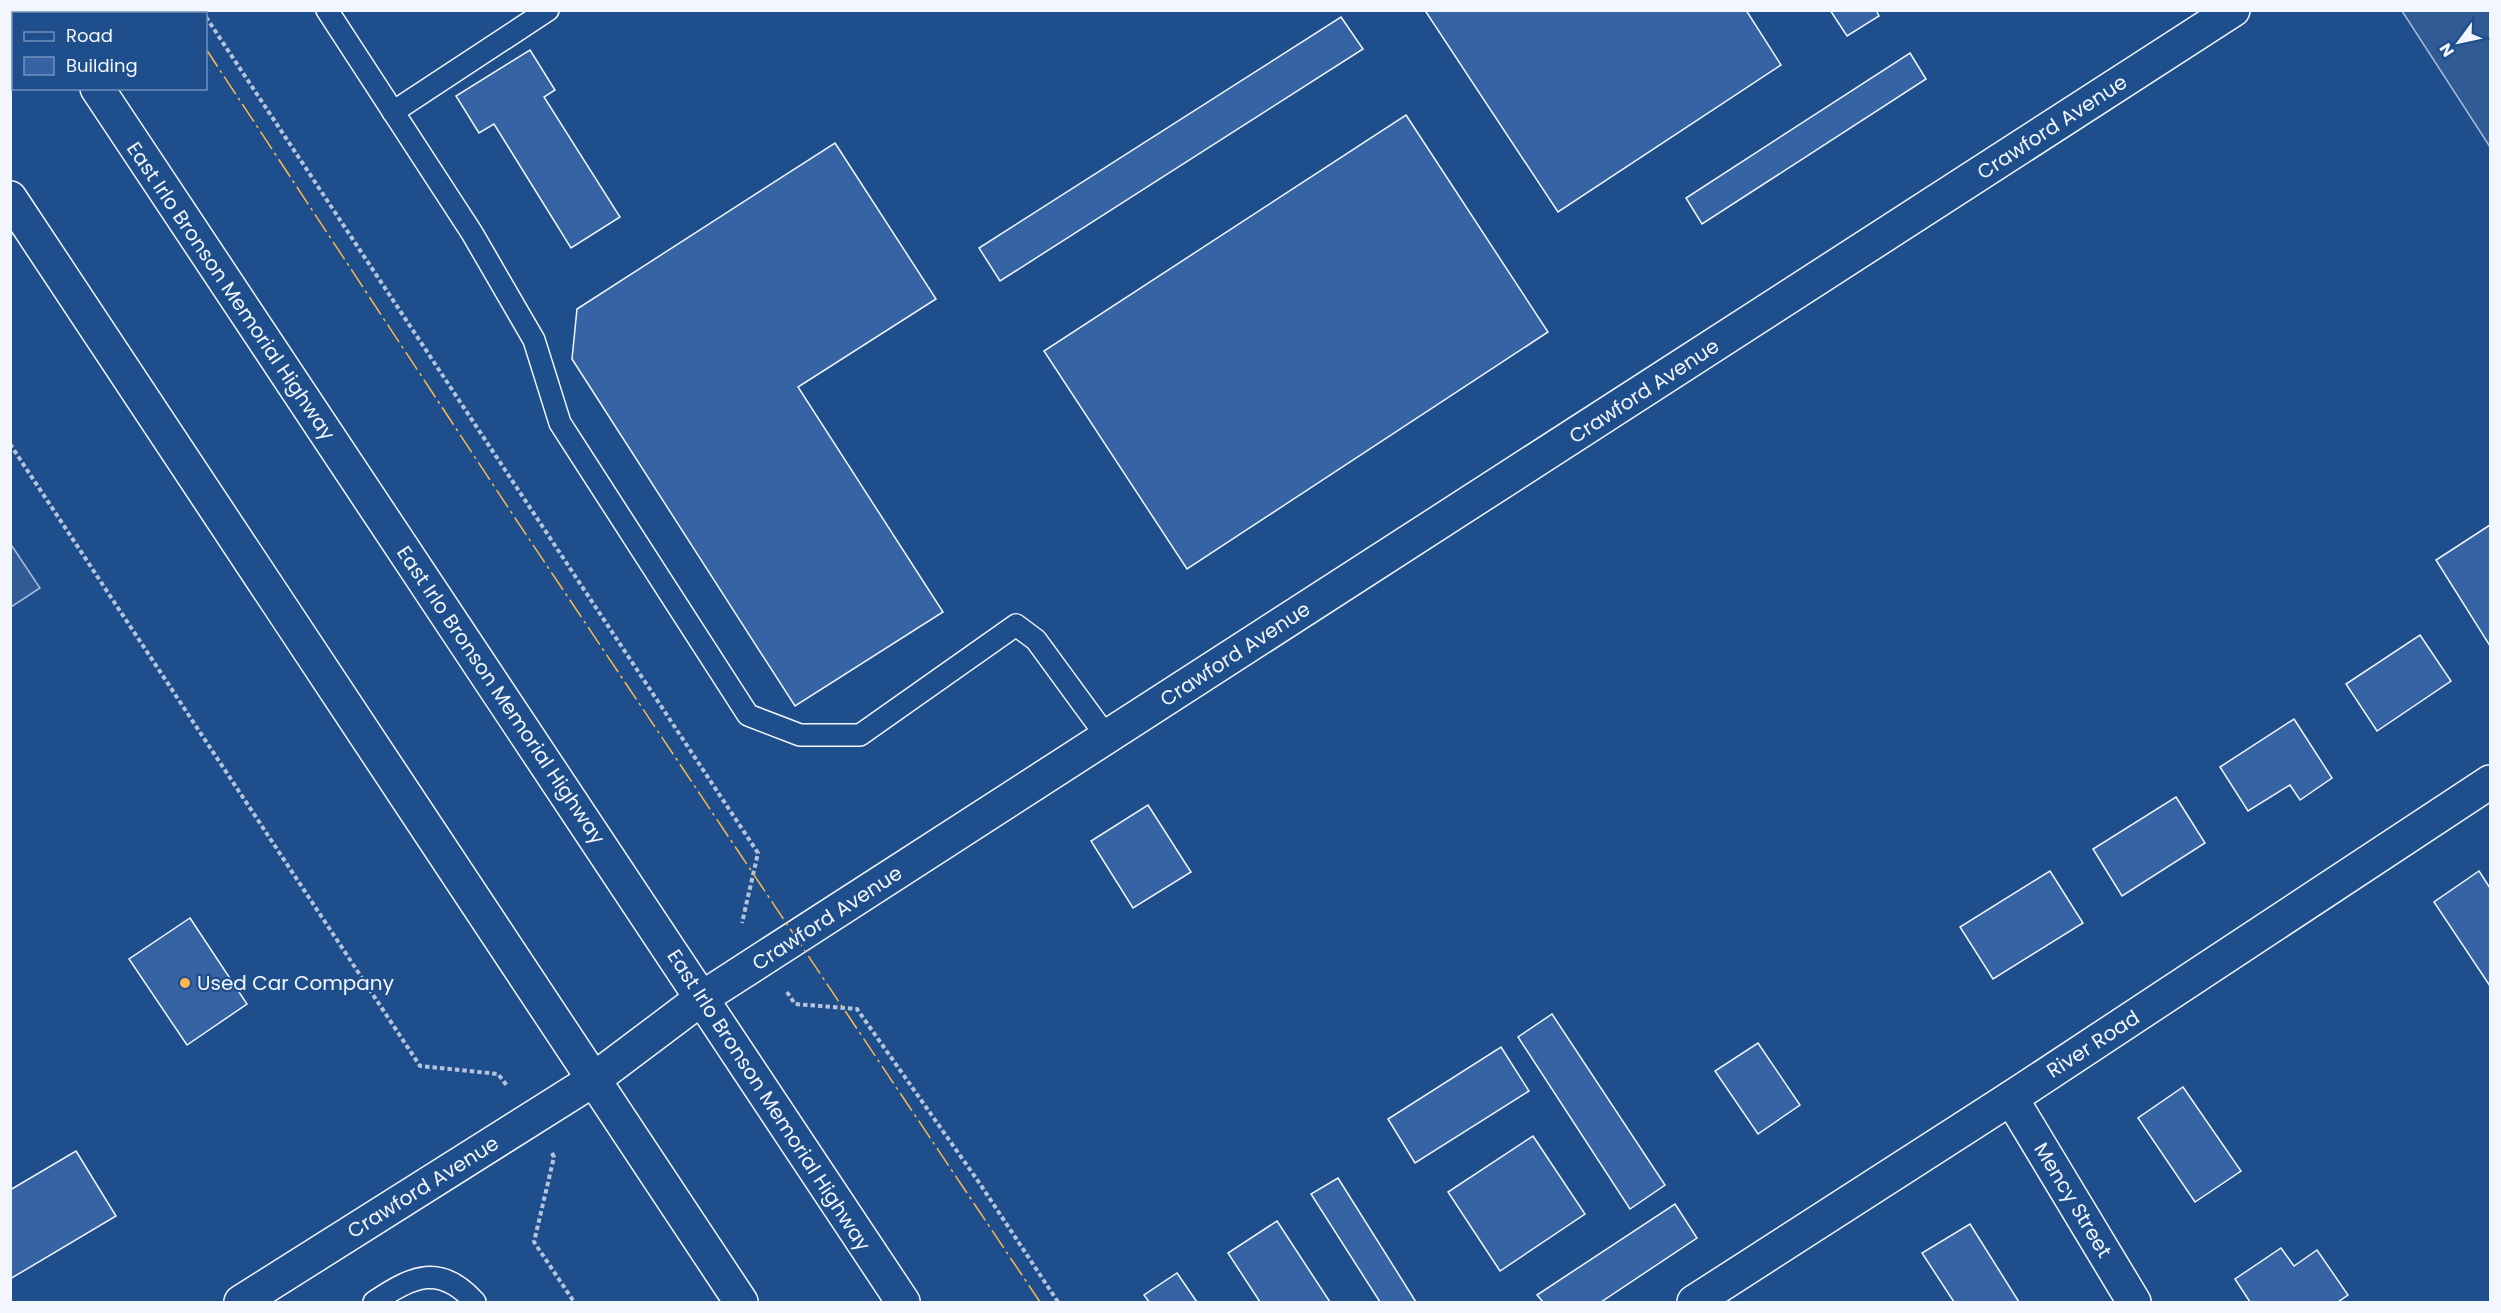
<svg xmlns="http://www.w3.org/2000/svg" width="2501" height="1313" font-family="Poppins,sans-serif">
  <style>
    .built { fill: #305b95; stroke: #a8bbd7; stroke-width: 1.5 }
    .building { fill: #3563a3; stroke: #f2f6ff; stroke-width: 1.5 }
    .lines { fill: none; stroke-linecap: round; stroke-linejoin: round }
    .service-casing { stroke: #f2f6ff; stroke-width: 24 }
    .minor-casing { stroke: #f2f6ff; stroke-width: 36 }
    .trunk-casing { stroke: #f2f6ff; stroke-width: 36 }
    .path { stroke: #b3c4dc; stroke-width: 4; stroke-dasharray: 4.5 3; stroke-linecap: butt }
    .service { stroke: #1f4e8c; stroke-width: 21 }
    .minor { stroke: #1f4e8c; stroke-width: 33 }
    .trunk { stroke: #1f4e8c; stroke-width: 33 }
    .power { stroke: #ffb74d; stroke-width: 1.5; stroke-dasharray: 21 4.5 3 4.5; stroke-linecap: butt }
    .poi-dot { fill: #ffb74d; stroke: #1f4e8c; stroke-width: 2 }
    .labels { text-anchor: middle; stroke-width: 4.5; stroke-linejoin: round; paint-order: stroke }
    .street-label { font-size: 20px; fill: #f2f6ff; stroke: #1f4e8c }
    .poi-label { font-size: 20px; fill: #f2f6ff; stroke: #1f4e8c; text-anchor: start }
  </style>
  <rect width="100%" height="100%" fill="#1f4e8c"/>
  <g class="built">
    <polygon points="2402,11 2490,11 2490,147"/>
    <polygon points="10,543 40,588 11,607 10,607"/>
  </g>
  <g class="building">
    <polygon points="1427,10 1746,10 1781,65 1558,212 1426,12"/>
    <polygon points="1830,10 1876,10 1879,16 1847,36"/>
    <polygon points="1341,17 1363,49 1000,281 979,248"/>
    <polygon points="530,50 555,90 544,97 620,217 571,248 494,124 479,133 456,96"/>
    <polygon points="1910,53 1926,79 1702,224 1686,198"/>
    <polygon points="1406,115 1548,332 1187,569 1044,351"/>
    <polygon points="835,143 936,299 798,387 943,612 795,706 572,359 577,309"/>
    <polygon points="2490,525 2490,646 2436,560"/>
    <polygon points="2420,635 2451,681 2377,731 2346,684"/>
    <polygon points="2294,719 2332,778 2300,800 2290,785 2248,811 2220,767"/>
    <polygon points="2176,797 2205,843 2122,896 2093,849"/>
    <polygon points="1148,805 1191,872 1133,908 1091,841"/>
    <polygon points="2050,871 2083,923 1993,979 1960,927"/>
    <polygon points="2479,871 2490,888 2490,986 2434,902"/>
    <polygon points="190,918 247,1004 187,1045 129,959"/>
    <polygon points="1552,1014 1665,1185 1630,1209 1518,1037"/>
    <polygon points="1758,1043 1800,1105 1758,1134 1715,1071"/>
    <polygon points="1501,1047 1529,1091 1415,1163 1388,1119"/>
    <polygon points="2183,1087 2241,1171 2195,1202 2138,1118"/>
    <polygon points="1533,1136 1585,1214 1500,1271 1448,1192"/>
    <polygon points="76,1151 116,1216 10,1279 10,1190"/>
    <polygon points="1338,1178 1416,1302 1380,1302 1311,1194"/>
    <polygon points="1675,1204 1697,1238 1601,1302 1543,1302 1537,1295"/>
    <polygon points="1277,1221 1330,1302 1260,1302 1228,1253"/>
    <polygon points="1970,1224 2019,1302 1954,1302 1922,1253"/>
    <polygon points="2281,1248 2294,1266 2317,1250 2348,1295 2338,1302 2250,1302 2235,1279"/>
    <polygon points="1177,1273 1197,1302 1149,1302 1144,1295"/>
  </g>
  <g class="lines">
    <g class="service-casing">
      <g id="service">
        <polyline points="327,10 472,233 534,340 560,423 748,715 800,735 860,735 1016,625 1036,640 1107,737"/>
        <polyline points="393,112 548,10"/>
        <path d="M374 1302C413 1276 440 1263 475 1302"/>
      </g>
    </g>
    <g class="minor-casing">
      <g id="minor">
        <polyline points="2011,1098 2134,1302"/>
        <polyline points="241,1302 593,1080 702,998 2233,10"/>
        <polyline points="1694,1302 2011,1098 2490,782"/>
      </g>
    </g>
    <g class="trunk-casing">
      <g id="trunk">
        <polyline points="26,10 30,14"/>
        <polyline points="97,88 903,1302"/>
        <polyline points="10,198 741,1302"/>
      </g>
    </g>
    <g class="path">
      <polyline points="201,10 203,14"/>
      <polyline points="206,17 758,853 742,923"/>
      <polyline points="10,444 420,1066 498,1074 508,1087"/>
      <polyline points="787,992 795,1004 857,1009 978,1181 1058,1302"/>
      <polyline points="552,1153 554,1157 534,1242 574,1302"/>
    </g>
    <use href="#service" class="service"/>
    <use href="#minor" class="minor"/>
    <use href="#trunk" class="trunk"/>
    <g class="power">
      <polyline points="180,10 182,14"/>
      <polyline points="206,49 515,518 1040,1302"/>
    </g>
  </g>
  <circle class="poi-dot" cx="185" cy="983" r="6"/>
  <g class="labels">
    <g class="street-label">
      <text transform="translate(2052 127) rotate(-33)" y="7">Crawford Avenue</text>
      <text transform="translate(231 291) rotate(56)" y="7">East Irlo Bronson Memorial Highway</text>
      <text transform="translate(1644 391) rotate(-33)" y="7">Crawford Avenue</text>
      <text transform="translate(1235 654) rotate(-33)" y="7">Crawford Avenue</text>
      <text transform="translate(501 695) rotate(56)" y="7">East Irlo Bronson Memorial Highway</text>
      <text transform="translate(827 918) rotate(-33)" y="7">Crawford Avenue</text>
      <text transform="translate(2093 1044) rotate(-33)" y="7">River Road</text>
      <text transform="translate(769 1100) rotate(57)" y="7">East Irlo Bronson Memorial Highway</text>
      <text transform="translate(423 1187) rotate(-32)" y="7">Crawford Avenue</text>
      <text transform="translate(2073 1200) rotate(59)" y="7">Mency Street</text>
    </g>
    <g class="poi-label">
      <text x="197" y="990">Used Car Company</text>
    </g>
  </g>
  <rect width="2501" height="1313" fill="none" stroke="#f2f6ff" stroke-width="24"/>
  <rect x="12" y="12" width="195" height="78" fill="#1f4e8c" stroke="#7391ba" stroke-width="1.5"/>
  <rect x="24" y="32" width="30" height="9" fill="#1f4e8c" stroke="#7391ba" stroke-width="1.5"/>
  <text x="66" y="42" font-size="18" fill="#f2f6ff">Road</text>
  <rect x="24" y="57" width="30" height="18" fill="#3563a3" stroke="#7391ba" stroke-width="1.5"/>
  <text x="66" y="72" font-size="18" fill="#f2f6ff">Building</text>
  <g transform="translate(2459 42) rotate(237)" stroke="#1f4e8c" stroke-width="4.5" paint-order="stroke">
  <path d="M0-4.5L10 22L0 15L-10 22Z" fill="#f2f6ff"/>
  <text y="-9" font-size="16" font-weight="bold" text-anchor="middle" fill="#f2f6ff">N</text>
  </g>
</svg>
